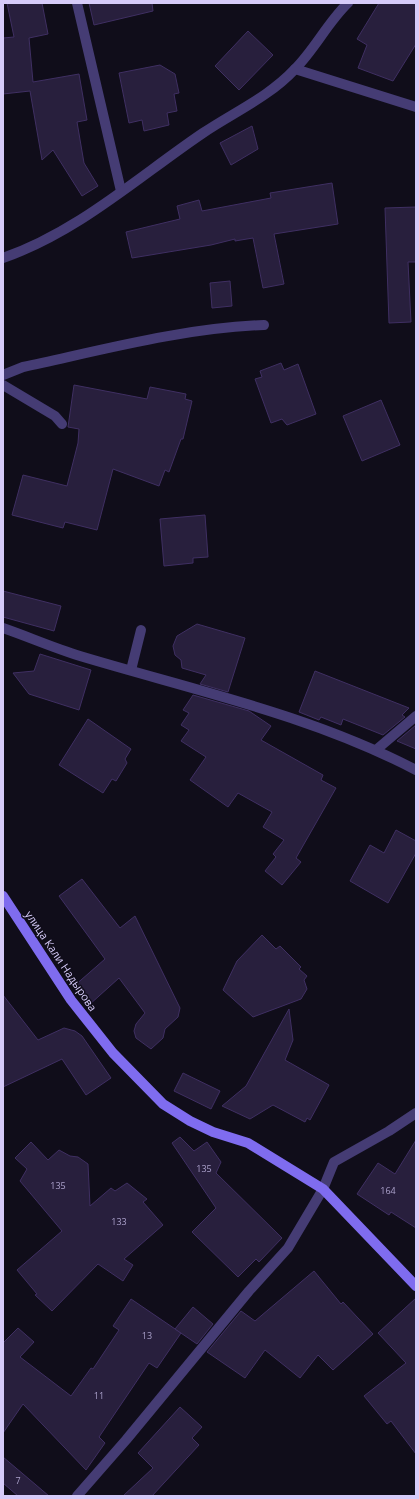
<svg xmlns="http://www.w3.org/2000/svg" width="419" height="1499" font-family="'Open Sans',sans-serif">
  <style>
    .building { fill: #281f3d; stroke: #3f2f62 }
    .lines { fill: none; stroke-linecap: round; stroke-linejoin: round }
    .lane { stroke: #453c74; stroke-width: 10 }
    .street { stroke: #453c74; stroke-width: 10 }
    .secondary { stroke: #7f6cef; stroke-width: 10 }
    .labels { text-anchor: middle; stroke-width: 3; stroke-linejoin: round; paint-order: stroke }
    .number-label { font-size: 9px; fill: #aaa0ca }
    .street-label { font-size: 11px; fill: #d6cbf9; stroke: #100d1a }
  </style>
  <rect width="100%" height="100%" fill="#100d1a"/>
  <g class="building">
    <polygon points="7,3 42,3 48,34 29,38 33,82 79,74 87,120 77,122 84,163 98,186 82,196 53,150 42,160 30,91 3,94 3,38 14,37"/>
    <polygon points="89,3 152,3 153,11 94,25"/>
    <polygon points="379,3 416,3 416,44 393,81 358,68 367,45 357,39"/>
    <polygon points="248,31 273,55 239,90 215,66"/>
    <polygon points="160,65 175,74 179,93 174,94 177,111 167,113 169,125 144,131 142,120 129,123 119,73"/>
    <polygon points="252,126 258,149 231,165 220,143"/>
    <polygon points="332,183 338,224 274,234 284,284 263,288 253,238 235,241 235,239 211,245 132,258 126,232 180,219 177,206 199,200 202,211 271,198 270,193"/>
    <polygon points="416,207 416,262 408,262 411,322 389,323 385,208"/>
    <polygon points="230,281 232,306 212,308 210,283"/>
    <polygon points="281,363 284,370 298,364 316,414 287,425 282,419 271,423 255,379 262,377 260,371"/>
    <polygon points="74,385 147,399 150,387 186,394 185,399 192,401 183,439 181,439 169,472 165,470 159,486 113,469 97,530 65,522 63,528 12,515 23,475 67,486 78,443 79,429 68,427"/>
    <polygon points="381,400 400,445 362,461 343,416"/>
    <polygon points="205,515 208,557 193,558 193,563 164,566 160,519"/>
    <polygon points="3,591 61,606 54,631 3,617"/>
    <polygon points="197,624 245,638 228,692 200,684 206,675 182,668 181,660 175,655 173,646 177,636"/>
    <polygon points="40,654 91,670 79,710 29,694 13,673 34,671"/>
    <polygon points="315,671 409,708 402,715 405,717 383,735 343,719 341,725 321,717 319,720 299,712"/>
    <polygon points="193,695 249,711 271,726 261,740 323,775 321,780 336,788 296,858 301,862 282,885 265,871 276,857 273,854 284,840 263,827 272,812 238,793 228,807 190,780 206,757 181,741 189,730 181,725 189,713 183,710"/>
    <polygon points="88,719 131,749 125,759 127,763 116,781 112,779 103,793 59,765"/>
    <polygon points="416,725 416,749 397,741"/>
    <polygon points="396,830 416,841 416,853 388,903 350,881 370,845 384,853"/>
    <polygon points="82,879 120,928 135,916 180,1008 178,1017 165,1029 163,1038 151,1049 136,1038 134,1031 136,1024 145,1013 119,978 89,1005 73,987 105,959 59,896"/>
    <polygon points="262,935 276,949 280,946 301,967 299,969 307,976 304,980 307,989 301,999 253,1017 223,990 237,961"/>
    <polygon points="3,995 38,1040 64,1028 75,1031 82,1036 111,1078 86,1095 62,1059 3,1087"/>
    <polygon points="289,1009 293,1040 285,1060 329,1085 310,1120 307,1118 305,1122 273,1105 250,1119 222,1106 246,1086"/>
    <polygon points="183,1073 220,1091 211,1109 174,1091"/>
    <polygon points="180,1137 194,1151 207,1142 221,1162 216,1173 282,1238 259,1262 256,1259 238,1277 192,1232 216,1208 172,1143"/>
    <polygon points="416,1140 416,1228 391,1212 389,1215 357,1194 378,1163 395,1174"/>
    <polygon points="31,1142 48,1160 59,1150 70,1156 78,1157 88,1164 90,1206 111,1188 115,1191 127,1183 147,1199 143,1202 163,1225 124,1259 133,1265 123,1281 98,1264 52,1311 35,1295 37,1294 17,1270 62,1231 20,1181 27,1169 15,1158"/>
    <polygon points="314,1271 341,1304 343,1302 373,1334 333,1370 318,1355 300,1378 265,1350 245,1378 207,1352 241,1311 255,1321"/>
    <polygon points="416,1298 416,1454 391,1421 387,1424 364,1396 406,1363 378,1333"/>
    <polygon points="131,1299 181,1333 157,1368 149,1363 99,1437 105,1443 86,1470 23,1404 3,1433 3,1343 18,1328 34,1342 20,1357 71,1396 91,1368 93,1369 119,1330 113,1326"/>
    <polygon points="193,1307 213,1324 197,1344 175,1329"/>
    <polygon points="180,1407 202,1427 192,1438 199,1445 152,1496 123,1496 153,1468 138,1453"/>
    <polygon points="3,1457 49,1496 18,1496 3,1483"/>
  </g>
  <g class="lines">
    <g class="lane">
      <polyline points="77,3 121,191"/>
      <polyline points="3,385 55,416 62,424"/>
      <polyline points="131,670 141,630"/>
      <polyline points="376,750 416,716"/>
    </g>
    <g class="street">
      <polyline points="295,69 416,107"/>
      <path d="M3 258C78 232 138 177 203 133 234 112 269 97 295 69 315 49 328 22 348 3"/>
      <path d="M3 375 23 367C102 350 183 328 264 325"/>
      <path d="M3 628C29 637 54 648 80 656 193 690 311 715 416 770"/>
      <polyline points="77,1496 126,1440 249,1291 288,1248 323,1189 334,1162 389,1131 416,1113"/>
    </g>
    <polyline class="secondary" points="3,896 71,1000 113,1053 163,1104 190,1121 213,1132 248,1143 323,1189 416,1286"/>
  </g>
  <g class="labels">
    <g class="number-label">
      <text x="204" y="1172">135</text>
      <text x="58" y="1189">135</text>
      <text x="388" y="1194">164</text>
      <text x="119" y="1225">133</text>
      <text x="147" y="1339">13</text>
      <text x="99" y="1399">11</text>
      <text x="18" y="1484">7</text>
    </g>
    <g class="street-label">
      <text transform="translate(61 961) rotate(56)" y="4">улица Кали Надырова</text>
    </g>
  </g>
  <rect width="419" height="1499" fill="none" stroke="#d6cbf9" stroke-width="8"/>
</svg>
